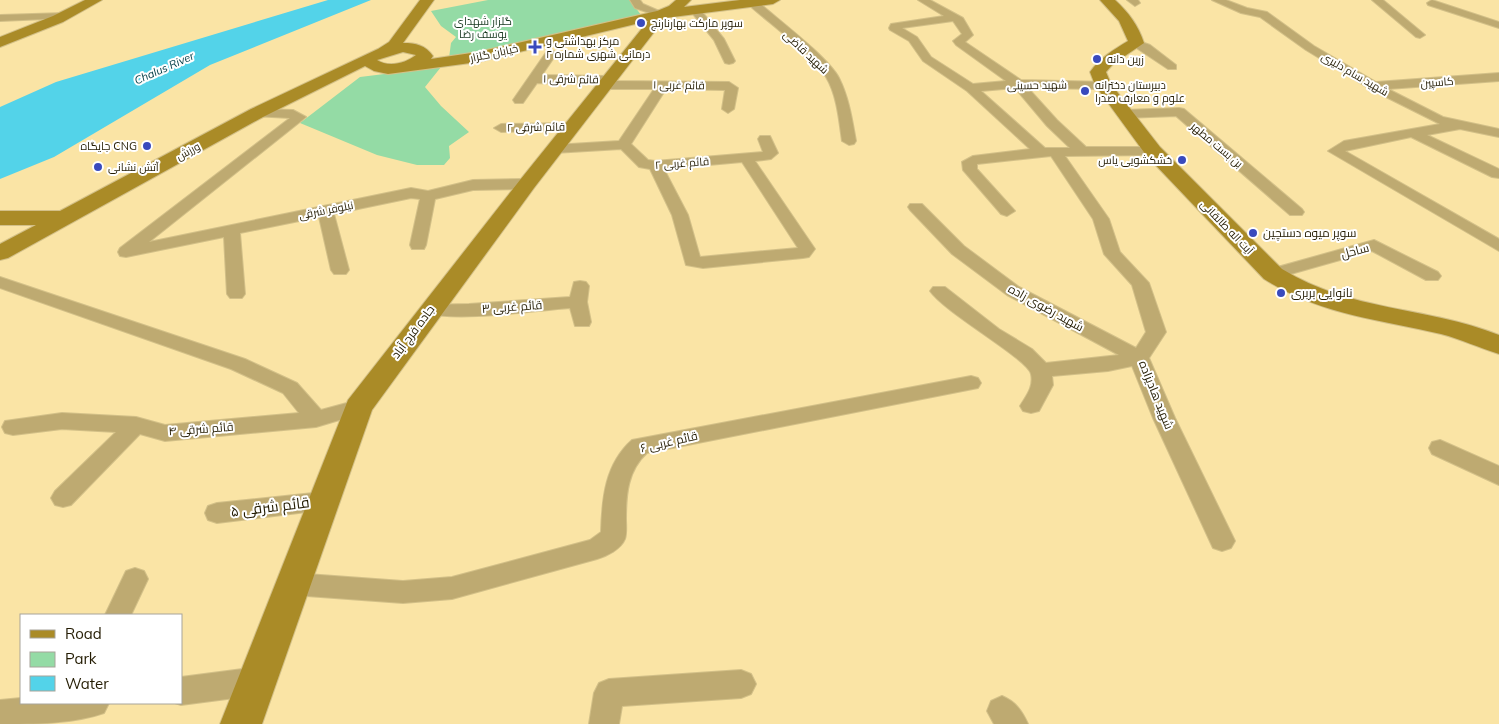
<svg xmlns="http://www.w3.org/2000/svg" width="1499" height="724" font-family="Mulish,Cairo,sans-serif">
  <style>
    .green { fill: #94dba5 }
    .water { fill: #53d3e9 }
    .lines { fill: none; stroke-linecap: round; stroke-linejoin: round }
    .street-casing { stroke: #d3c088; stroke-width: 2 }
    .secondary-casing { stroke: #d3c088; stroke-width: 2 }
    .street { fill: #beaa71; fill-rule: evenodd }
    .secondary { fill: #aa8b27; fill-rule: evenodd }
    .poi-dot { fill: #394abd; stroke: #fff; stroke-width: 2 }
    .labels { text-anchor: middle; stroke-width: 4; stroke-linejoin: round; paint-order: stroke }
    .far-park-label { font-size: 11px; fill: #183921; stroke: #fff }
    .far-poi-label { font-size: 11px; fill: #241c03; stroke: #fff; text-anchor: start }
    .far-street-label { font-size: 11px; fill: #241c03; stroke: #fff }
    .far-water-label { font-size: 11px; font-style: italic; fill: #003c45; stroke: #fff }
    .poi-label { font-size: 12px; fill: #241c03; stroke: #fff; text-anchor: start }
    .street-label { font-size: 12px; fill: #241c03; stroke: #fff }
    .near-street-label { font-size: 15px; fill: #241c03; stroke: #fff }
  </style>
  <rect width="100%" height="100%" fill="#fae4a5"/>
  <g class="green">
    <polygon points="488,0 630,0 641,15 505,47 449,58 451,43 456,37 441,26 431,11"/>
    <polygon points="441,67 425,87 441,106 469,132 449,146 450,158 444,165 417,165 377,155 300,123 360,77"/>
  </g>
  <polygon class="water" points="328,0 371,0 210,65 54,157 0,179 0,107 56,82"/>
  <g class="lines">
    <g class="street-casing">
      <g id="street">
        <polygon points="630,0 640,0 643,4 666,14 661,17 635,8"/>
        <path d="M918 0H930L963 18 973 35 965 42 1021 80 1107 82 1109 85 1107 88 1103 89 1028 88 1057 120 1086 147H1153L1160 151 1153 155 1065 156 1109 219 1120 252 1149 283 1166 332 1149 358 1175 418 1235 541 1231 548 1222 551 1213 548 1153 418 1132 366 1108 371 1052 376 1053 385 1039 411 1031 413 1023 411 1020 406C1026 396 1034 387 1031 374 1028 359 945 313 930 291L933 287H945L999 329 1032 349 1046 363 1119 355 1007 295 952 254 910 210 908 207 910 204H922L964 246 1019 287 1136 348 1146 332 1132 285 1104 254 1093 219 1051 156 977 164V169L1015 211 1007 216 1001 214 963 170 962 162 973 156 1030 149 967 91 923 61 909 41 890 30 889 28 891 24 944 16ZM953 21 962 34 953 41 956 45 1006 81 973 84 931 57 917 37 902 28ZM1015 88 1047 126 1070 148H1045L981 91Z"/>
        <polygon points="1127,0 1138,0 1140,3 1135,6"/>
        <polygon points="1212,0 1226,0 1247,8 1267,12 1314,46 1376,82 1499,73 1499,81 1388,89 1443,117 1499,129 1499,137 1460,129 1427,135 1499,169 1499,178 1492,177 1411,137 1345,151 1499,239 1499,251 1328,151 1344,141 1440,124 1370,89 1306,50 1260,17 1241,13"/>
        <polygon points="1372,0 1383,0 1425,35 1420,38 1416,37"/>
        <polygon points="1432,0 1499,22 1499,28 1428,5 1427,3"/>
        <path d="M749 1H757C776 18 828 57 839 78 849 98 852 119 856 141L854 144 849 145 842 141C839 120 837 95 826 77 814 56 769 23 749 5Z"/>
        <polygon points="694,6 698,7 724,39 735,61 733,63 729,64 725,63 714,40 689,9"/>
        <polygon points="65,13 69,14 69,18 0,21 0,15"/>
        <polygon points="1136,40 1150,45 1176,65 1176,69 1168,69 1132,45 1130,43"/>
        <path d="M551 50 557 53 542 75 607 76 611 77 612 81 729 82 738 88 734 109 728 113 722 109 725 90 666 89 631 144 648 160 655 161 763 152 758 139 760 136H770L778 153 771 159 755 161 815 249 809 257 803 258 703 268 686 265 672 215 650 169 639 167 621 149 554 153 547 149 554 145 619 141 654 89H604L600 88 599 84 537 83 523 103H515L513 100 547 51ZM742 162 798 248 700 257 688 215 664 169Z"/>
        <polygon points="1179,108 1184,109 1302,209 1304,212 1302,215 1290,215 1176,116 1125,118 1118,114 1125,110"/>
        <polygon points="257,109 293,110 306,117 149,242 411,188 428,191 473,180 527,179 535,184 527,189 473,190 435,199 426,245 424,249 412,249 410,245 420,199 411,198 334,214 349,270 346,274 334,274 331,270 319,217 240,233 245,294 242,298 230,298 227,294 224,237 126,257 120,256 118,252 120,248 290,118 252,116 250,113"/>
        <polygon points="572,123 579,127 577,130 501,132 494,128 501,124"/>
        <polygon points="1374,240 1438,272 1441,276 1438,280 1426,280 1372,251 1273,279 1267,278 1264,274 1267,270"/>
        <polygon points="0,277 245,359 297,383 321,410 358,400 366,402 369,407 366,412 316,427 165,441 140,434 71,505 63,507 55,505 51,498 55,491 116,432 62,429 13,435 5,433 2,427 5,421 62,413 136,417 165,425 299,413 283,393 231,369 0,288"/>
        <path d="M580 281 586 282 589 286 587 302 591 322 589 326H575L570 308C530 311 461 322 424 313L422 309 424 305 469 304 570 297 574 282Z"/>
        <path d="M971 376 978 378 981 383 978 388 647 453C628 470 626 494 626 519 626 525 627 533 625 539 621 549 607 556 597 559L452 599 403 603 293 595 284 592 280 584 284 576 293 573 403 581 452 577 590 540 601 532C602 498 605 464 632 440Z"/>
        <polygon points="1440,440 1499,466 1499,485 1432,454 1429,448 1432,442"/>
        <polygon points="323,492 331,494 335,501 331,508 323,510 217,523 208,520 205,513 208,506 217,503"/>
        <polygon points="135,568 144,571 148,579 131,615 105,615 126,571"/>
        <polygon points="258,667 268,671 272,681 268,691 258,695 181,705 175,703 181,703 181,677"/>
        <polygon points="741,670 751,674 756,684 751,694 741,698 622,706 619,724 589,724 594,693 599,683 609,679"/>
        <path d="M1002 696C1016 702 1022 711 1028 724H994L987 711 991 701Z"/>
        <path d="M21 698V703H109L104 713C73 724 34 724 0 724V700Z"/>
      </g>
    </g>
    <g class="secondary-casing">
      <g id="secondary">
        <polygon points="85,0 102,0 63,22 0,47 0,37 53,16"/>
        <path d="M420 0H434L403 43C416 43 425 45 433 56L431 59 478 52 657 11 669 6 676 0H691L684 7 740 0H780L773 4 665 18 534 188 372 410 262 724H220L348 400 520 180 648 21 478 62 388 74 374 71 365 66 263 117 8 258 0 260V244L36 225H0V211H60L251 109 378 49 389 42ZM403 52 416 55C406 63 389 68 377 60Z"/>
        <path d="M1100 0H1115C1129 13 1138 25 1144 43L1113 64 1106 72 1111 84 1160 147 1282 269C1352 312 1425 306 1499 335V354C1479 348 1461 339 1441 334 1378 319 1321 315 1264 279L1146 155 1095 85 1090 72C1100 58 1113 50 1128 41L1119 21Z"/>
      </g>
    </g>
    <use href="#street" class="street"/>
    <use href="#secondary" class="secondary"/>
  </g>
  <g class="poi-dot">
    <circle cx="641" cy="23" r="5"/>
    <path d="M532.5 39.5h5v5h5v5h-5v5h-5v-5h-5v-5h5z"/>
    <circle cx="1097" cy="59" r="5"/>
    <circle cx="1085" cy="91" r="5"/>
    <circle cx="147" cy="146" r="5"/>
    <circle cx="1182" cy="160" r="5"/>
    <circle cx="98" cy="167" r="5"/>
    <circle cx="1253" cy="233" r="5"/>
    <circle cx="1281" cy="293" r="5"/>
  </g>
  <g class="labels">
    <g class="far-park-label">
      <text x="483" y="25">گلزار شهدای<tspan x="483" dy="13">یوسف رضا</tspan></text>
    </g>
    <g class="far-poi-label">
      <text x="651" y="27">سوپر مارکت بهارنارنج</text>
      <text x="546" y="45">مرکز بهداشتی و<tspan x="546" dy="13">درمانی شهری شماره ۲</tspan></text>
      <text x="1107" y="63">زرین دانه</text>
      <text x="1095" y="89">دبیرستان دخترانه<tspan x="1095" dy="13">علوم و معارف صدرا</tspan></text>
      <text x="137" y="150" text-anchor="end">جایگاه CNG</text>
      <text x="1172" y="164" text-anchor="end">خشکشویی یاس</text>
      <text x="108" y="171">آتش نشانی</text>
    </g>
    <g class="far-street-label">
      <text transform="translate(806 52) rotate(43)" y="4">شهید قاضی</text>
      <text transform="translate(494 53) rotate(-12)" y="4">خیابان گلزار</text>
      <text transform="translate(1355 74) rotate(30)" y="4">شهید سام دلیری</text>
      <text transform="translate(571 79) rotate(1)" y="4">قائم شرقی ۱</text>
      <text transform="translate(1437 82) rotate(-4)" y="4">کاسپين</text>
      <text transform="translate(679 85) rotate(1)" y="4">قائم غربی ۱</text>
      <text transform="translate(1037 85) rotate(-1)" y="4">شهید حسینی</text>
      <text transform="translate(536 127) rotate(-1)" y="4">قائم شرقی ۲</text>
      <text transform="translate(1217 145) rotate(40)" y="4">بن بست مطهر</text>
      <text transform="translate(188 151) rotate(-28)" y="4">ورزش</text>
      <text transform="translate(682 163) rotate(-4)" y="4">قائم غربی ۲</text>
      <text transform="translate(326 210) rotate(-11)" y="4">نیلوفر شرقی</text>
      <text transform="translate(1227 227) rotate(46)" y="4">آیت اله طالقانی</text>
    </g>
    <g class="far-water-label">
      <text transform="translate(164 68) rotate(-24)" y="4">Chalus River</text>
    </g>
    <g class="poi-label">
      <text x="1263" y="237">سوپر میوه دستچین</text>
      <text x="1291" y="297">نانوایی بربری</text>
    </g>
    <g class="street-label">
      <text transform="translate(1355 251) rotate(-15)" y="4">ساحل</text>
      <text transform="translate(512 307) rotate(-4)" y="4">قائم غربی ۳</text>
      <text transform="translate(1046 308) rotate(29)" y="4">شهید رضوی زاده</text>
      <text transform="translate(413 332) rotate(-53)" y="4">جاده فرج آباد</text>
      <text transform="translate(1156 395) rotate(68)" y="4">شهید هادیزاده</text>
      <text transform="translate(201 429) rotate(-4)" y="4">قائم شرقی ۴</text>
      <text transform="translate(669 442) rotate(-13)" y="4">قائم غربی ۶</text>
    </g>
    <g class="near-street-label">
      <text transform="translate(270 507) rotate(-7)" y="5">قائم شرقی ۵</text>
    </g>
  </g>
  <rect x="20" y="614" width="162" height="90" fill="#ffffff" stroke="#a7a49a"/>
  <rect x="30" y="630" width="25" height="8" fill="#aa8b27" stroke="#a7a49a"/>
  <text x="65" y="639" font-size="15" fill="#241c03">Road</text>
  <rect x="30" y="652" width="25" height="15" fill="#94dba5" stroke="#a7a49a"/>
  <text x="65" y="664" font-size="15" fill="#241c03">Park</text>
  <rect x="30" y="676" width="25" height="15" fill="#53d3e9" stroke="#a7a49a"/>
  <text x="65" y="689" font-size="15" fill="#241c03">Water</text>
</svg>
